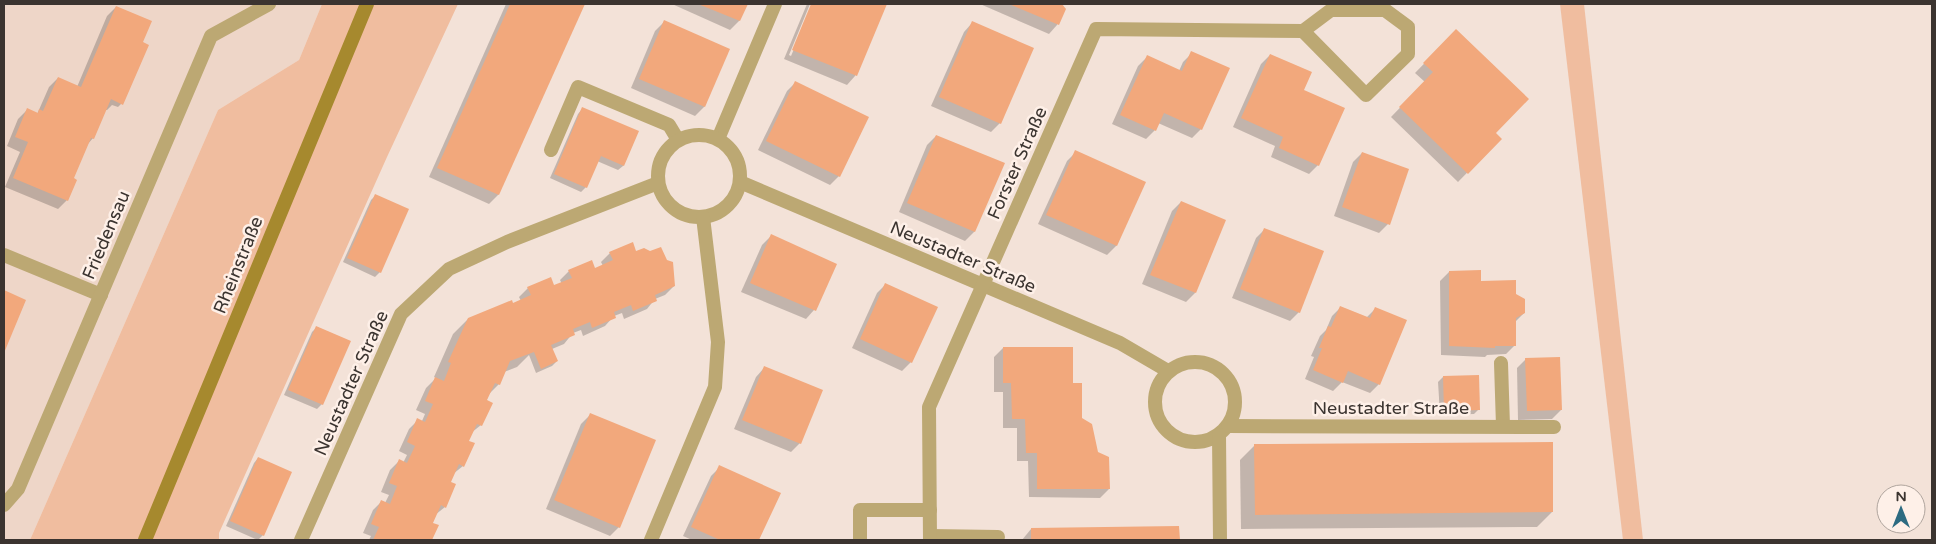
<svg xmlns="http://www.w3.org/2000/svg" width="1936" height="544" font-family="'Varela Round',sans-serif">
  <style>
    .built { fill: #eed6c8 }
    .green { fill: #f0bd9f }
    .shadow { fill: #0003 }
    .building { fill: #f2a87c }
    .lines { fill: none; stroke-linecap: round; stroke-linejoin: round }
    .service { stroke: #bca873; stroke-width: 14 }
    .minor { stroke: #bca873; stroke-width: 14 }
    .secondary { stroke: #a6892e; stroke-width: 14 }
    .labels { text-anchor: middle; stroke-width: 5; stroke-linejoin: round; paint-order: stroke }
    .street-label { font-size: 18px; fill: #3b3430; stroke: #fef0e8 }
  </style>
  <rect width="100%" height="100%" fill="#f3e2d8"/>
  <polygon class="built" points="4,4 322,4 299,60 218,110 30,540 4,540"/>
  <g class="green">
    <polygon points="322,4 458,4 387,157 219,533 219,540 30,540 218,110 299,60"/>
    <polygon points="1560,4 1584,4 1643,540 1623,540"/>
  </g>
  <g class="shadow">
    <polygon points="506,4 583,4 498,195 489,204 429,177"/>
    <polygon points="672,4 746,4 739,21 730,30"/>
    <polygon points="807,4 810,4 789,55 791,56 813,4 886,4 855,76 847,85 784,59"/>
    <polygon points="980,4 1061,4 1064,9 1057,25 1049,34"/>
    <polygon points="116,7 139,47 122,103 118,107 112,105 107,110 105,110 93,138 87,145 72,179 67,200 58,209 5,187 20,152 7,146 18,119 27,110 37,114 38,112 49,87 58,78 77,87 107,16"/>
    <polygon points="664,22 728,49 704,107 695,116 631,88 655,31"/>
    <polygon points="972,23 1000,123 991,132 931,106 964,32"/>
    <polygon points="1456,31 1494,133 1500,139 1458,182 1391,117 1425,82 1415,73"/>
    <polygon points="1192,53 1201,129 1192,138 1158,123 1155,130 1146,139 1112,124 1138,66 1147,57 1179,71 1183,62"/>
    <polygon points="1270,55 1303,91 1318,165 1309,174 1271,157 1275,146 1233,127 1261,64"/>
    <polygon points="796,82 839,176 830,185 758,150 787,91"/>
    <polygon points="582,109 637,132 623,166 618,170 597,161 586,187 581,192 550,178 578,114"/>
    <polygon points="936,136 1003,164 974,232 965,241 899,212 927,145"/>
    <polygon points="1076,152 1144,182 1116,246 1107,255 1038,224 1067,161"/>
    <polygon points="1362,153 1388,224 1379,233 1334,216 1353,162"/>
    <polygon points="375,196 380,272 375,277 343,262 371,200"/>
    <polygon points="1181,202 1195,293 1186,302 1142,284 1172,211"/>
    <polygon points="1265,229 1299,312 1290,321 1232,298 1256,238"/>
    <polygon points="771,236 835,264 814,310 806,319 741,292 762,245"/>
    <polygon points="610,253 636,253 674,286 665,295 655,299 647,309 624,319 622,313 614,316 605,326 583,336 581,330 573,333 564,344 552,349 557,361 552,366 536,373 529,355 517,367 504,372 499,384 488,395 481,425 471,433 467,441 463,466 453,474 449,483 445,507 435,515 432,524 437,526 431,540 369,540 371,536 363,533 373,510 382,501 385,503 389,495 381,492 390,470 399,461 403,463 407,455 399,451 409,429 418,420 422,421 425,414 416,410 426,388 436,378 434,377 453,334 468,319 521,301 519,297 528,288 553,287 562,284 560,280 569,271 595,270 603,266 601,262"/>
    <polygon points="1449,272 1515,295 1524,313 1515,322 1515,345 1506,354 1487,355 1485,357 1441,355 1440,281"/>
    <polygon points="886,284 911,362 902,371 852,348 877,293"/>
    <polygon points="4,292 25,301 4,350"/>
    <polygon points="1341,307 1366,318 1375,309 1379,384 1370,393 1342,382 1333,391 1305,379 1314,357 1311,356 1320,336 1326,330 1332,316"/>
    <polygon points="317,327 349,342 322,404 317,409 284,395 312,332"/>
    <polygon points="1003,348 1072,384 1081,419 1097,453 1109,489 1100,498 1029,497 1028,461 1017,461 1017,428 1003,428 1003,392 994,392 994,357"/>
    <polygon points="1526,359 1561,410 1552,419 1518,420 1517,368"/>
    <polygon points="764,368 800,443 791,452 734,429 756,377"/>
    <polygon points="1443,377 1479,409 1474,414 1440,415 1438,382"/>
    <polygon points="590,415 619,527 610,536 546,509 581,424"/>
    <polygon points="1255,445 1552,512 1537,527 1241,529 1240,460"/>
    <polygon points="258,458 263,535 258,540 226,526 254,463"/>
    <polygon points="720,467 779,494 758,540 692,540 683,536 711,476"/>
    <polygon points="1178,528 1178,540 1022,540 1031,529"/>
  </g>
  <g class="building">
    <polygon points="510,4 585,4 499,195 437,168"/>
    <polygon points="698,4 748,4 740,21"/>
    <polygon points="811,4 887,4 857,76 792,50"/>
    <polygon points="1009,4 1062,4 1066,9 1059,25"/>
    <polygon points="116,6 152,21 143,42 149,45 123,105 111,99 94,139 91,138 74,178 77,180 68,201 13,178 28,142 15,137 27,108 38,113 39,109 43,111 58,77 81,87"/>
    <polygon points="664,20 730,49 705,107 639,79"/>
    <polygon points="972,21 1034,48 1001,124 939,97"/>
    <polygon points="1456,29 1529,99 1496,133 1502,139 1468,174 1399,107 1433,72 1423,63"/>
    <polygon points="1191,51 1230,68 1202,130 1164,113 1156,131 1120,115 1147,55 1182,71"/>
    <polygon points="1270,54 1312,72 1304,90 1345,108 1319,166 1279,148 1283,137 1241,118"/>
    <polygon points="795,81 869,117 840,177 766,141"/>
    <polygon points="582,107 639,131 624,166 601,156 587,188 554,174"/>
    <polygon points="936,135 1005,163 975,232 907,203"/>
    <polygon points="1075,150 1146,182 1117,246 1046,215"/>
    <polygon points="1362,152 1409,169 1390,225 1342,207"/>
    <polygon points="375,194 409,209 381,273 347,258"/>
    <polygon points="1181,201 1226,220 1196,293 1150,275"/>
    <polygon points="1264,228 1324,251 1300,313 1240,289"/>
    <polygon points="771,234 837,264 816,311 750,283"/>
    <polygon points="633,242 636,251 644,248 650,251 661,247 667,260 673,262 675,286 655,295 657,301 633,311 631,305 614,312 616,318 592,328 590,322 573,329 575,335 551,345 558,361 541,369 534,352 510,361 500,385 495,383 487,400 493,403 482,426 477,424 469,441 475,443 464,467 459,464 451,482 456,484 446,508 441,505 433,523 439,525 432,540 373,540 379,527 371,524 381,500 390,504 397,486 389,483 399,459 407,463 415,446 407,442 417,418 425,422 433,404 425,401 435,377 444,381 451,363 448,362 468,318 512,300 513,303 531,295 527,287 551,277 554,285 572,278 568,270 592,260 595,268 613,260 609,252"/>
    <polygon points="1481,270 1481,281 1516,280 1516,294 1525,299 1525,313 1516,318 1516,346 1495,346 1495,348 1449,346 1449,271"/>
    <polygon points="885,283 938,307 912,363 860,339"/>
    <polygon points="4,290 26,300 4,353"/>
    <polygon points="1340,306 1370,318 1375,307 1407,320 1380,385 1348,371 1343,383 1313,370 1322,348 1319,348 1328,326 1331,327"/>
    <polygon points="316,326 351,341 323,405 288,390"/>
    <polygon points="1003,347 1073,347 1073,383 1082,383 1082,418 1092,424 1098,452 1109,457 1110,489 1037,489 1037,453 1026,453 1025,419 1012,419 1011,383 1003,383"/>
    <polygon points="1560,357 1562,410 1527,411 1525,358"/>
    <polygon points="764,366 823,390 801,444 742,420"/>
    <polygon points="1479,375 1480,410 1444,411 1443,376"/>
    <polygon points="590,413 656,440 620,528 554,500"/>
    <polygon points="1553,442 1553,512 1255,515 1254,444"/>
    <polygon points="258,457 292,472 264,536 230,521"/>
    <polygon points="719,465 781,493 759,540 720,540 691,527"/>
    <polygon points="1179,526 1180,540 1031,540 1031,528"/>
  </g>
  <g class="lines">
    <g class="service">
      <polyline points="718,139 775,4"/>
      <polyline points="551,150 578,87 669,125 678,140"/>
      <polyline points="4,255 101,295"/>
      <polyline points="1501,363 1503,426"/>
      <polyline points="930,536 998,537"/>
    </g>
    <g class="minor">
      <circle cx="699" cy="176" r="41"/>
      <polyline points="740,182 1120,343 1168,371"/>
      <circle cx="1195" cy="402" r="40"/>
      <polyline points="1228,426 1554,427"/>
      <polyline points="1219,435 1220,540"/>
      <polyline points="4,505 18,489 211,36 269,4"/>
      <polyline points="301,540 401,314 449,269 507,242 658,183"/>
      <polyline points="651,540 715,387 718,342 703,217"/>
      <polyline points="860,540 860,510 930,510"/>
      <polyline points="930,540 929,407 1096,29 1303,31 1331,10 1385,10 1408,27 1408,54 1366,95 1303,31"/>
    </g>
    <polyline class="secondary" points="145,540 367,4"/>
  </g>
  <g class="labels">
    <g class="street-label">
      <text transform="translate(1017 163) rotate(-66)" y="6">Forster Straße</text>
      <text transform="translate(106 235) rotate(-67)" y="6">Friedensau</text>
      <text transform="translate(963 257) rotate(23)" y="6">Neustadter Straße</text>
      <text transform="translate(238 265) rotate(-68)" y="6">Rheinstraße</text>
      <text transform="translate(351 383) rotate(-66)" y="6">Neustadter Straße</text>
      <text x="1391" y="414">Neustadter Straße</text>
    </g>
  </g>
  <rect width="1936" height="544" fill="none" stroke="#3b3430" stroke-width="10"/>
  <g transform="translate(1901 509)"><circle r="24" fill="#fef0e8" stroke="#b0a59e"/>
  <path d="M0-4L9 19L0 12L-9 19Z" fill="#2d6b81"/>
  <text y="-8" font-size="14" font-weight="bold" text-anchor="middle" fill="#3b3430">N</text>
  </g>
</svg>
